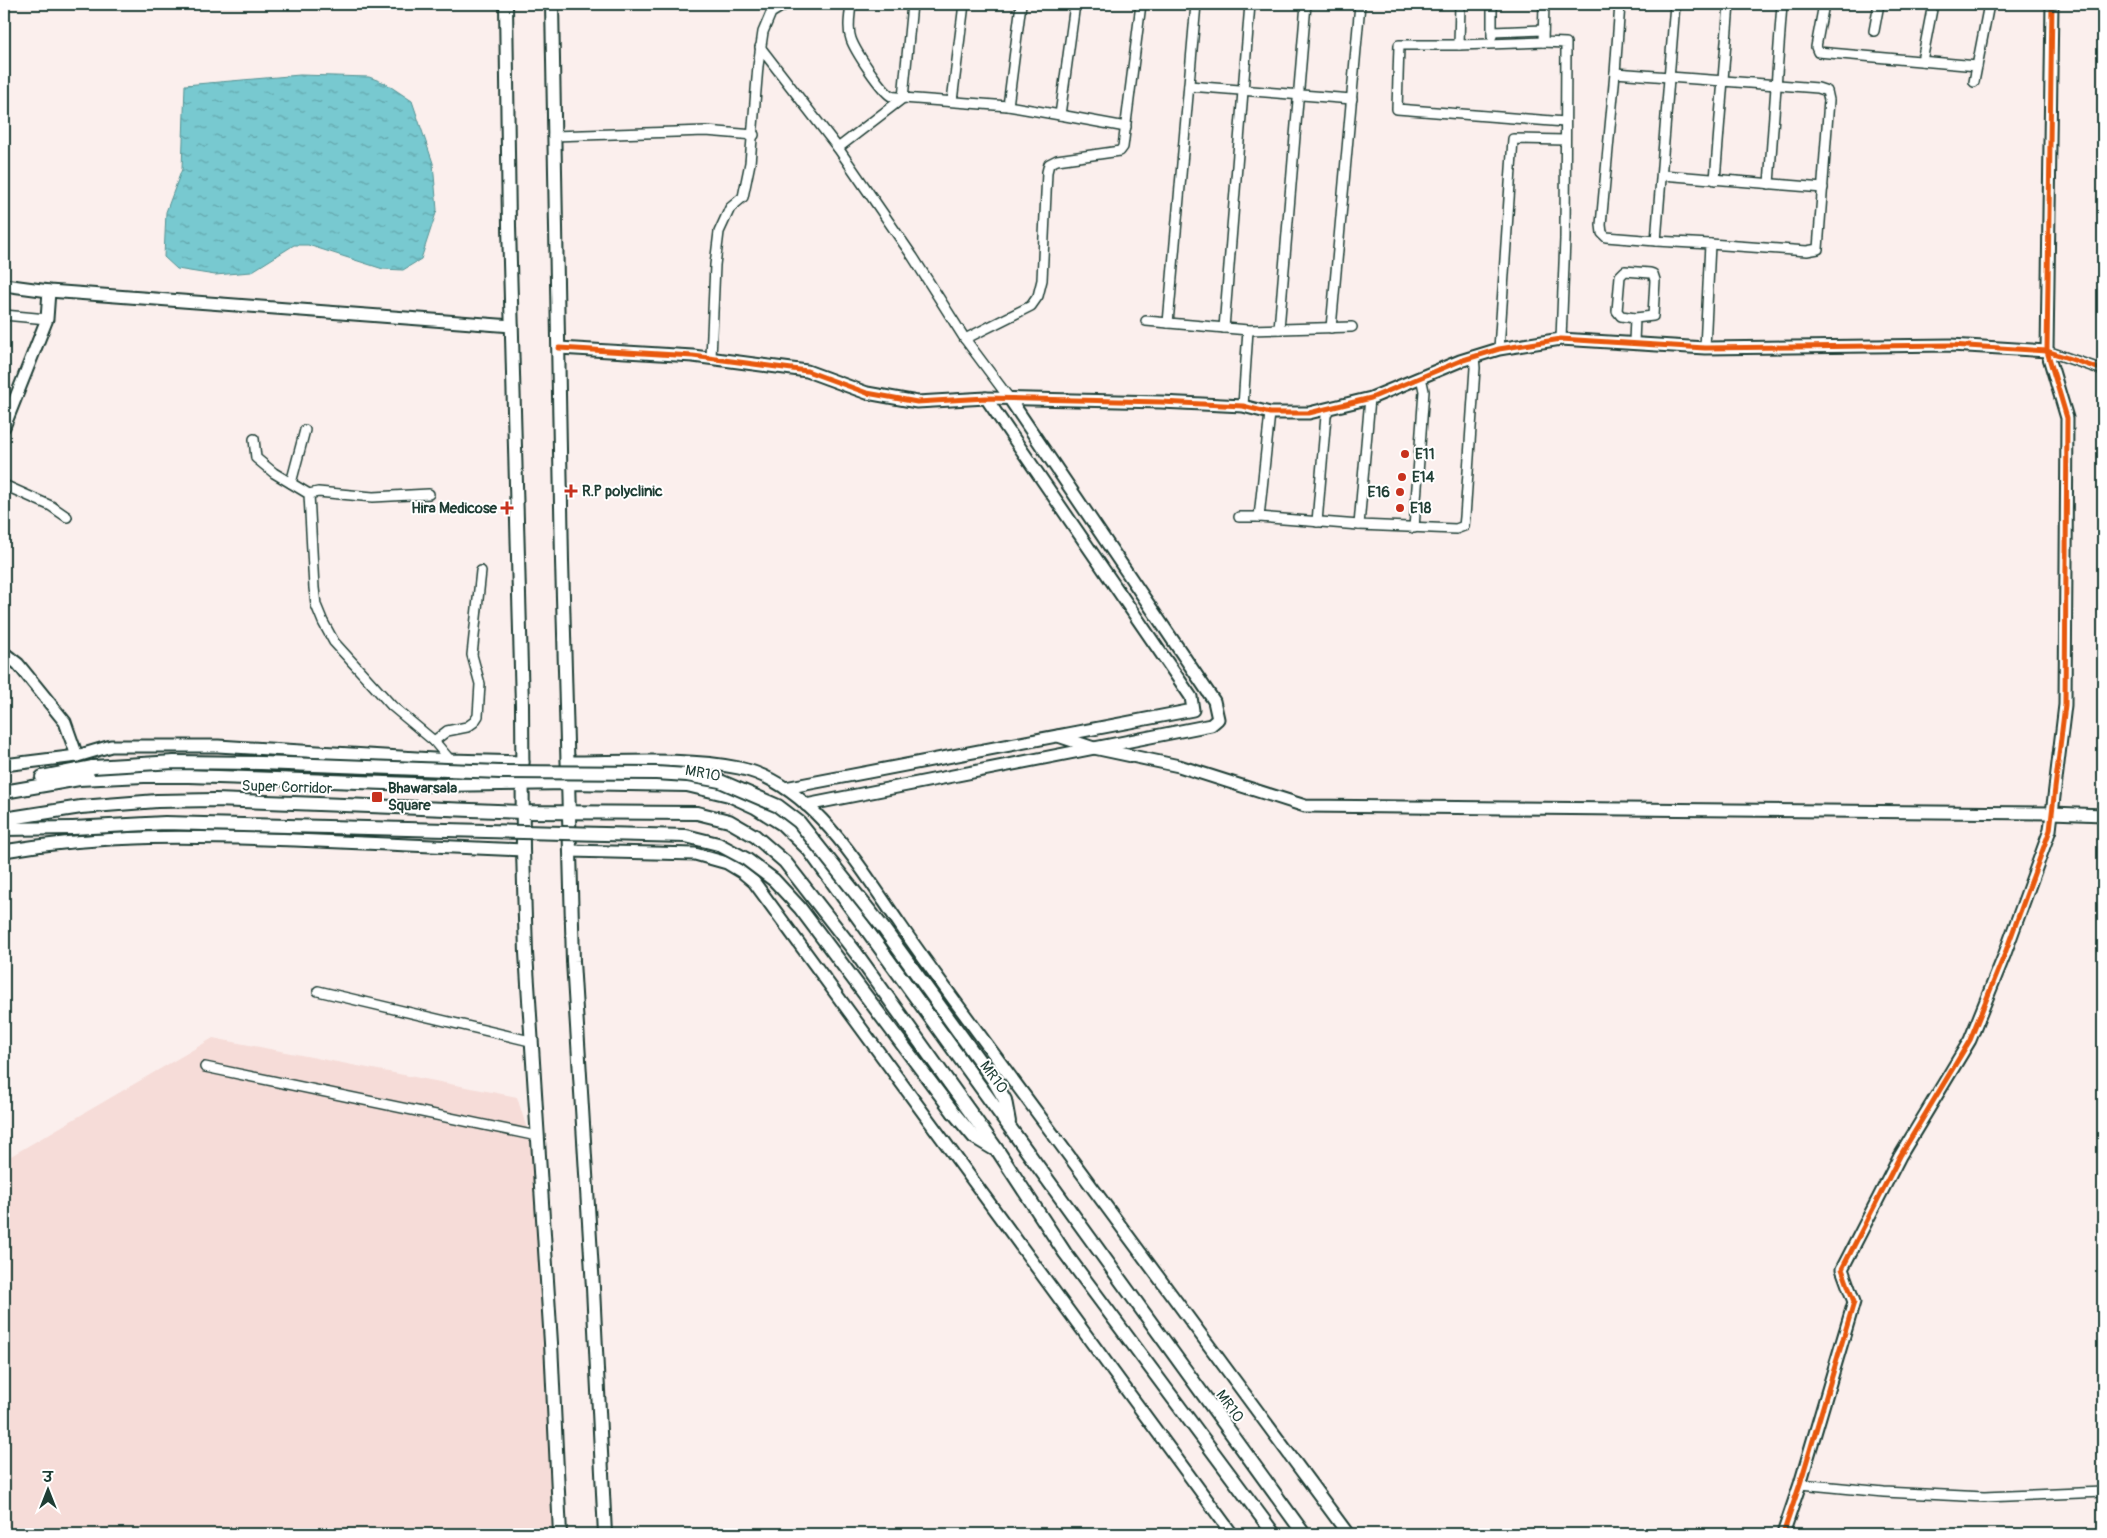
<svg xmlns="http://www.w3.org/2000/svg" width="2107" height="1538" font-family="Pangolin,'Playpen Sans Deva',sans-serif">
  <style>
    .built { fill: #f6dcd8 }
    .water { fill: url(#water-ripples); stroke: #549192 }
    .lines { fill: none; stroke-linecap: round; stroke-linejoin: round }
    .street-casing { stroke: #1f3d34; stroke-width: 12 }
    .secondary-casing { stroke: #1f3d34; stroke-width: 15 }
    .primary-casing { stroke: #1f3d34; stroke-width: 16 }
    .street { stroke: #fff; stroke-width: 9 }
    .secondary { stroke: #fff; stroke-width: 11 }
    .primary { stroke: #fff; stroke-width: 12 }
    .primary-bridge-casing { stroke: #1f3d34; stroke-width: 16; stroke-linecap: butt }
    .primary-bridge { stroke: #fff; stroke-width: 12 }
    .cycleway-casing { stroke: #fff; stroke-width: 8 }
    .cycleway { stroke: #e8590c; stroke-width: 5 }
    .poi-dot { fill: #c8321e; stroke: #fff; stroke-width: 2 }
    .labels { text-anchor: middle; stroke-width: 4; stroke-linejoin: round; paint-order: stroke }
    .poi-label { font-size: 15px; font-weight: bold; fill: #1f3d34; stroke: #fff; text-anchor: start }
    .street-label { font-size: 15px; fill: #1f3d34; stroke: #fff }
  </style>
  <defs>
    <pattern id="water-ripples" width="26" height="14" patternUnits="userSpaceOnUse" patternTransform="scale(1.25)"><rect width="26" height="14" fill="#78c9d0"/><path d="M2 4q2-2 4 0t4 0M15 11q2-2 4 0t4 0" fill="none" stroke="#62a4aa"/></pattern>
  </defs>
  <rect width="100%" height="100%" fill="#fbefed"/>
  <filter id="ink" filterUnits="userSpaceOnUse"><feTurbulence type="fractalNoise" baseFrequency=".02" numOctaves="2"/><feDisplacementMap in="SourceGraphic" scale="10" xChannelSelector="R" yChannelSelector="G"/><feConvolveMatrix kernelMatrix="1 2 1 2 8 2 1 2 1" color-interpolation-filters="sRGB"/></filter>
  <g filter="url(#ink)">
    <polygon class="built" points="213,1038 517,1097 536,1158 555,1534 4,1534 4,1160"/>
    <polygon class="water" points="300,75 369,77 385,83 412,101 433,163 437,210 421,259 403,270 383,269 308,245 294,245 251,272 215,275 177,269 164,257 166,212 182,169 185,85"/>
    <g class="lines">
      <g class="street-casing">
        <g id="street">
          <path d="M851 4C850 15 847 28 851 39 855 51 881 90 891 96 895 97 899 97 903 98"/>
          <polyline points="912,4 903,98 1008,106 1060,115 1075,4"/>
          <polyline points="1460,4 1459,45 1543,42"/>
          <polyline points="1544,4 1543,42 1566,43 1565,239 1561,339"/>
          <polyline points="1620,4 1615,73 1601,225 1602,233 1606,237 1656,241"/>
          <polyline points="1675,4 1656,241 1710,244 1705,348"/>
          <polyline points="1824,4 1816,47 1818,52 1977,66"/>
          <polyline points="1874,31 1879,4"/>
          <polyline points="1492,32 1543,30"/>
          <polyline points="1492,36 1492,4"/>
          <polyline points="1459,45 1399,45 1397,109 1565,122"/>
          <polyline points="760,47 838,148 913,257 965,339 1009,398"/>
          <polyline points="1922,61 1933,4"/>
          <polyline points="1615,73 1818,88 1827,91 1829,100 1818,249 1807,251 1710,244"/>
          <polyline points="1974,82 1989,4"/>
          <polyline points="1189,86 1352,99"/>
          <polyline points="952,101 964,4"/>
          <polyline points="1008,106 1021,4"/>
          <polyline points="1060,115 1126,127"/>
          <polyline points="553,136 706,131 754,135"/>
          <polyline points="838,148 903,98"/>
          <polyline points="1662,175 1823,188"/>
          <polyline points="1715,180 1729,4"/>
          <polyline points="1769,184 1782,4"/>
          <polyline points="4,315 47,319"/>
          <polyline points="1146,321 1248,330 1352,327"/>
          <polyline points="1168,323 1196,4"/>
          <polyline points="1224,328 1250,4"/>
          <polyline points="1331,328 1360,4"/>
          <polyline points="1279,329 1306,4"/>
          <polyline points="965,339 1031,306 1038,296 1042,280 1047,172 1049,164 1057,160 1120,151 1123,147 1141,4"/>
          <polyline points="1634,342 1635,318 1621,316 1617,311 1620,276 1625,271 1650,273 1653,274 1655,280 1653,316 1635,318"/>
          <polyline points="1499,349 1513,139 1565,140"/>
          <polyline points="2047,351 2103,370"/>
          <polyline points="711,358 715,265 719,232 730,208 743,197 750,163 758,66 763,32 771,13 786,4"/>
          <polyline points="1370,398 1359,525 1456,529 1464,526 1465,517 1475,368 1474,356"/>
          <polyline points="1243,406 1248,330"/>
          <polyline points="1270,413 1259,517 1359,525"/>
          <polyline points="254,439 256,458 274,473 309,494 314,588 316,605 323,622 334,642 392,706 434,741 450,760"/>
          <polyline points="291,483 305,430"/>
          <polyline points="4,485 51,506 67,517"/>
          <polyline points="309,494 318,492 373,497 429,494"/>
          <polyline points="1239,517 1259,517"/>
          <polyline points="1317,522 1326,416 1329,408"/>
          <polyline points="1414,528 1424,391 1421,377"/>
          <polyline points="434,741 447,731 467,727 474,722 478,716 480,684 472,655 481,571"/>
          <polyline points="318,991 530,1041"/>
          <polyline points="205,1067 537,1136"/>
          <polyline points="1800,1484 1884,1492 1984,1497 2103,1492"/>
        </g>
      </g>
      <g class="secondary-casing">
        <g id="secondary">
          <polyline points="4,285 49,291 512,326"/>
          <polyline points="559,348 693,356 807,371 867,393 917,402 986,398 1161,402 1243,406 1270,413 1309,413 1371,398 1460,361 1499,349 1561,339 1705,348 1951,345 2047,351"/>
          <polyline points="4,427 47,319 49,291"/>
          <polyline points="4,653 18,664 65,722 77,756"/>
          <polyline points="1058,736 1094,748 1179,766 1305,806 2052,813 2103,815"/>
          <path d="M568 762C621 762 687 757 739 768 812 783 861 869 901 926 918 951 936 975 954 1000L1348 1534"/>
          <polyline points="4,765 77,756 111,746 218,746 450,760 523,762"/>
          <polyline points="785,788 1193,710 1191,697 986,398"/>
          <polyline points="806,805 1211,725 1218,719 1214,701 1009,398"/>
          <path d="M4 851C103 834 195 836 295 840 371 843 447 847 523 850"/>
          <polyline points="570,851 695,854 727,863 742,872 754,882 1232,1534"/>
          <polyline points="1783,1534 1800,1484 1854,1302 1842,1269 1900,1156 1970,1040 2004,956 2050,830 2065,705 2067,418 2047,351 2052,4"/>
        </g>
      </g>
      <g class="primary-casing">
        <g id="primary">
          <polyline points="506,4 509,226 522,705 523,850 526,953 551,1343 560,1534"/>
          <polyline points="552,4 562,561 573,961 593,1288 605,1534"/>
          <polyline points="42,777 93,767"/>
          <polyline points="4,792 79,779 144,776 189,776 441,785 569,783 687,785 729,795 755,807 782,824 809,850 1304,1534"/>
          <polyline points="4,819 81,807 157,801 215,800 523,812 697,813 729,821 755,836 785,862 856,953 998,1151 1065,1253 1274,1534"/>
          <polyline points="4,829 73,828"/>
          <polyline points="994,1081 1005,1100 1009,1122"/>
          <polyline points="953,1112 974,1137 994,1149"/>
        </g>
      </g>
      <use href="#street" class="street"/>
      <use href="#secondary" class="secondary"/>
      <use href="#primary" class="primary"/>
      <g class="primary-bridge-casing">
        <g id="primary-bridge">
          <polyline points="93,767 174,762 261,763 500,772 656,773 687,775 720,781 778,806 799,822 884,929 994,1081"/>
          <polyline points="73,828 165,823 686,836 718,844 746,859 774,880 800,908 953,1112"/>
        </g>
      </g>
      <use href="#primary-bridge" class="primary-bridge"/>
      <g class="cycleway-casing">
        <g id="cycleway">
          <polyline points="559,348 693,356 807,371 867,393 917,402 986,398 1161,402 1243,406 1270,413 1309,413 1371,398 1460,361 1499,349 1561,339 1705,348 1951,345 2047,351 2103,370"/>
          <polyline points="1783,1534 1800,1484 1854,1302 1842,1269 1900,1156 1970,1040 2004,956 2050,830 2065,705 2067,418 2047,351 2052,4"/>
        </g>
      </g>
      <use href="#cycleway" class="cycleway"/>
    </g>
  </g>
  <g class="poi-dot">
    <circle cx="1405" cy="454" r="5"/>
    <circle cx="1402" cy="477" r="5"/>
    <path d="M568.5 483.5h5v5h5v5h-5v5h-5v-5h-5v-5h5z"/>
    <circle cx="1400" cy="492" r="5"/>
    <path d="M504.5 500.5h5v5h5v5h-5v5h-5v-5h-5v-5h5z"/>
    <circle cx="1400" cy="508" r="5"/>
    <rect x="371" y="791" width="12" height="12" rx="2.5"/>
  </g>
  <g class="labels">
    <g class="poi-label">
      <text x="1415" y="459">E11</text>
      <text x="1412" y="482">E14</text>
      <text x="582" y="496">R.P polyclinic</text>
      <text x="1390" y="497" text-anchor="end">E16</text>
      <text x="497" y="513" text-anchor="end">Hira Medicose</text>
      <text x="1410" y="513">E18</text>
      <text x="388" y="793">Bhawarsala<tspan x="388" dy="17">Square</tspan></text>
    </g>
    <g class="street-label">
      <text transform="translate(703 773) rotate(10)" y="5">MR10</text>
      <text transform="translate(287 787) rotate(2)" y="5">Super Corridor</text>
      <text transform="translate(994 1077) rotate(54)" y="5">MR10</text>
      <text transform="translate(1230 1406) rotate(54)" y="5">MR10</text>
    </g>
  </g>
  <rect width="2107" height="1538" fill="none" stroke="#fff" stroke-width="20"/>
  <rect x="10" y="10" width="2087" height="1518" fill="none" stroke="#1f3d34" stroke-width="2" filter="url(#ink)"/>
  <g transform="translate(48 1490)" stroke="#ffffff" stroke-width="4" paint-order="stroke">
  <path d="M0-4L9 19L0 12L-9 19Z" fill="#1f3d34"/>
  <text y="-8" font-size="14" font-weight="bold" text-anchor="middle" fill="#1f3d34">उ</text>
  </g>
</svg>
